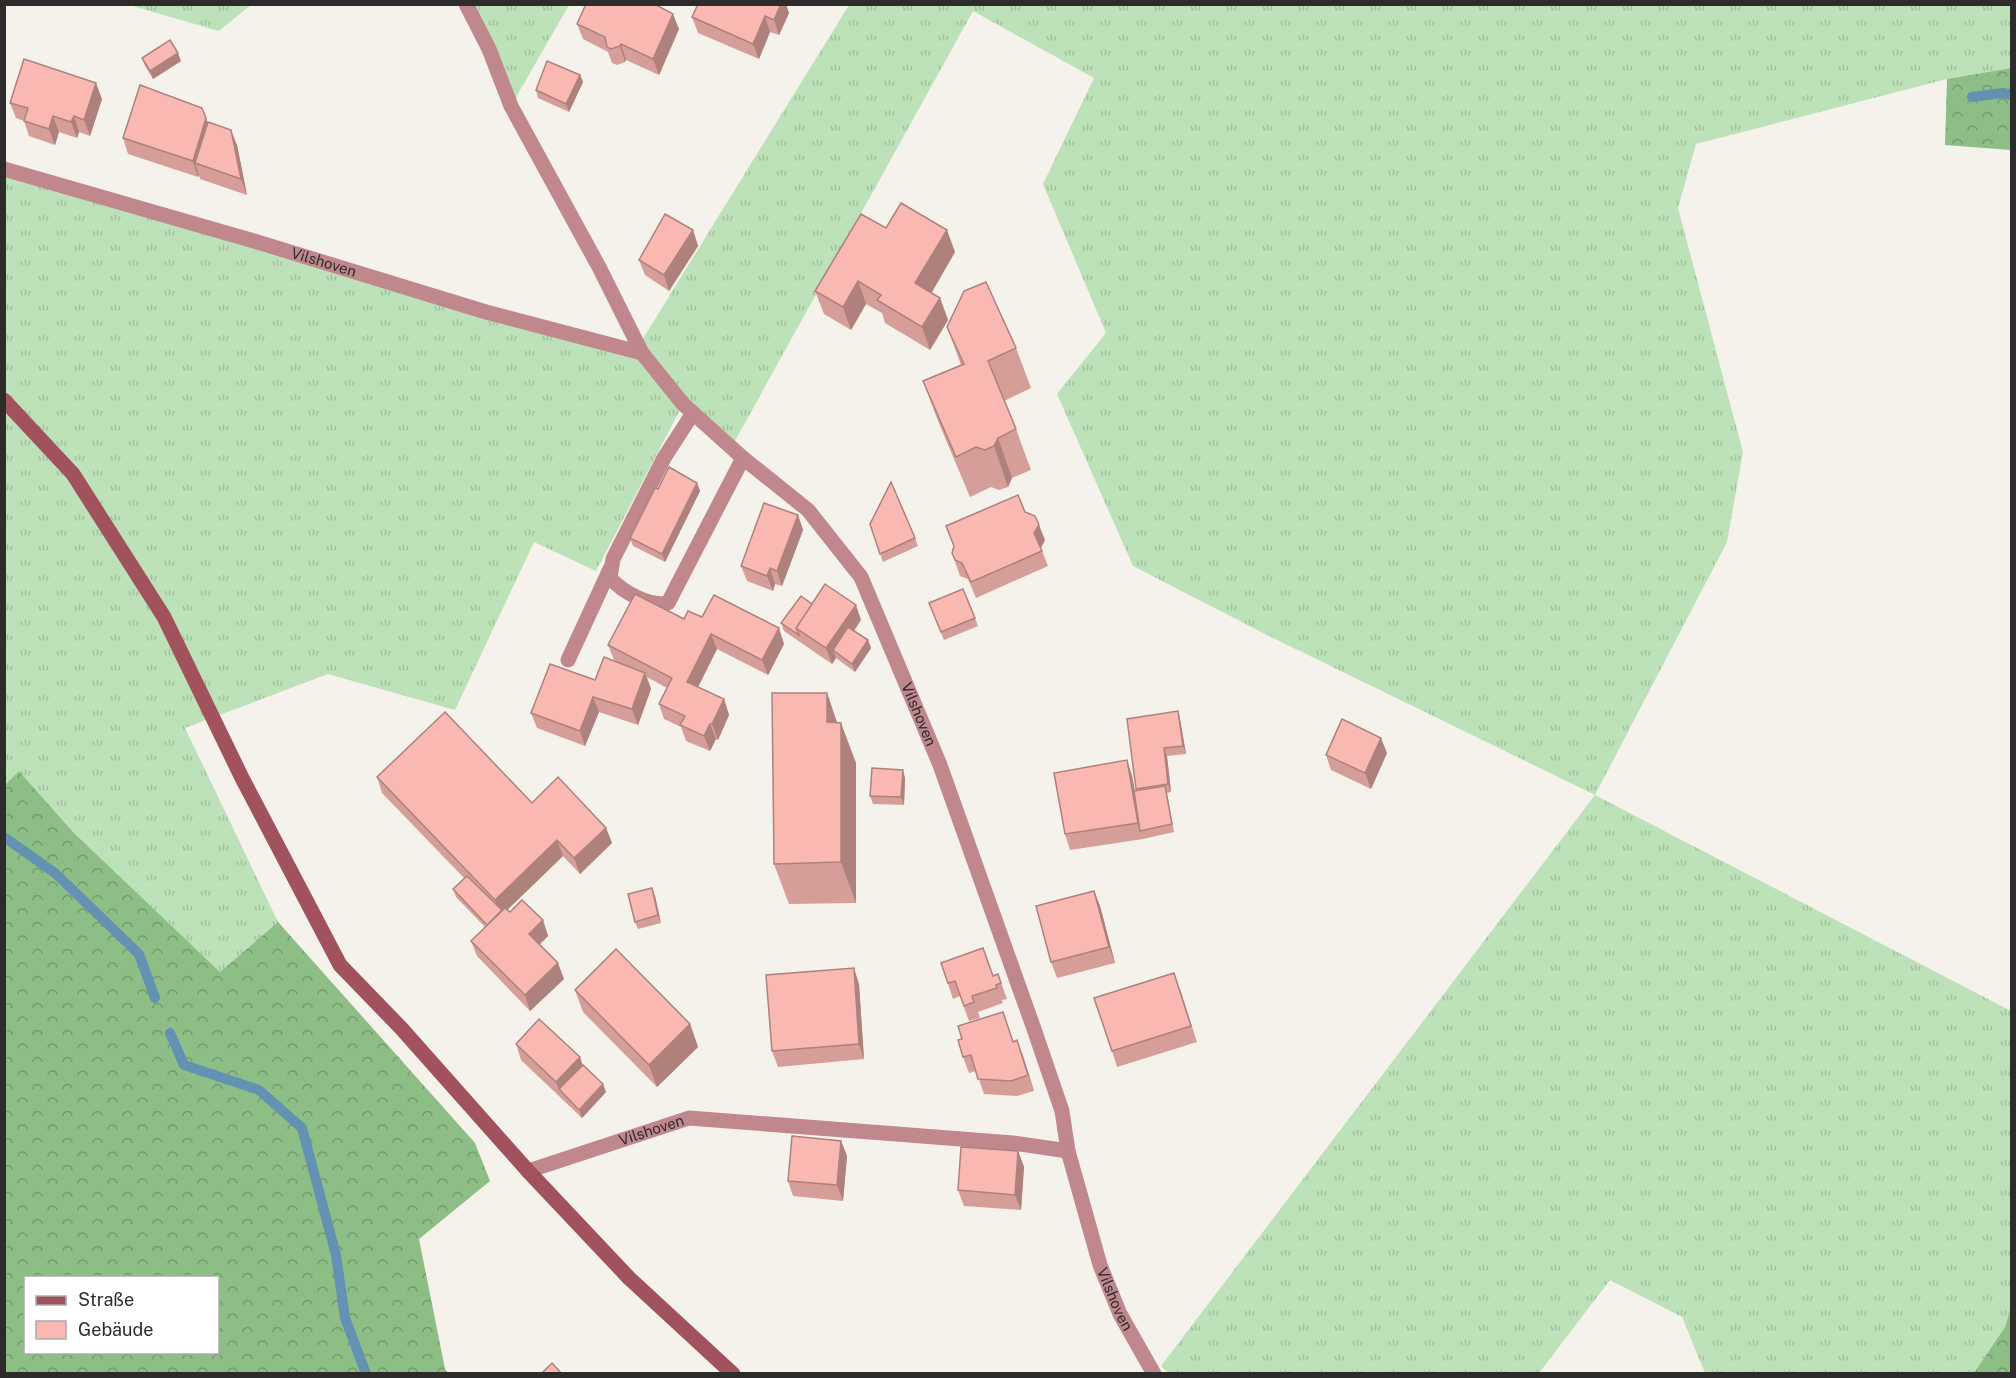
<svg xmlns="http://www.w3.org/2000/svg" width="2016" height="1378" font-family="'Public Sans',sans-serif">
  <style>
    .grass { fill: url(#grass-tufts) }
    .forest { fill: url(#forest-crowns); fill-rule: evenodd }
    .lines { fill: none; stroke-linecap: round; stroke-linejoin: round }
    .stream { stroke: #6392b2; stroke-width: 10 }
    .service { stroke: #c0878c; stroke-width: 15 }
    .minor { stroke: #c0878c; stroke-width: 15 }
    .secondary { stroke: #a2525c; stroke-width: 15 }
    .wall { fill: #d69e98 }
    .shaded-wall { fill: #ae817c }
    .building { fill: #f9b8b1; stroke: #ae817c; stroke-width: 1.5 }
    .labels { text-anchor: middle; stroke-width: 4.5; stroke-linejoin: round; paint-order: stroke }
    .street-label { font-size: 15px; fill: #2d2c2a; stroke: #fff }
  </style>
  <defs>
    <pattern id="grass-tufts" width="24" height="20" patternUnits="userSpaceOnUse" patternTransform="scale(1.5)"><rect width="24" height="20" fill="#bde1b8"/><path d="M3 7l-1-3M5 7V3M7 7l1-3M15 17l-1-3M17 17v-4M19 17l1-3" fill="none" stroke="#a3c19e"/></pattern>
    <pattern id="forest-crowns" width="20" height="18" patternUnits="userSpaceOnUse" patternTransform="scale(1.5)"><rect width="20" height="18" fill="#8cbe85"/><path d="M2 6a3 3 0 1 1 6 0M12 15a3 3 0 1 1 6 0" fill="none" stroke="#739b6d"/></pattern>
  </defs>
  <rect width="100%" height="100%" fill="#f5f2ec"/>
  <g class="grass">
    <polygon points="129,5 251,5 219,31"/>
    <polygon points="466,5 569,5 511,106"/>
    <polygon points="849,5 2011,5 2011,68 1947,79 1696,144 1678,208 1743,452 1727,542 1595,795 2011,1011 2011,1308 2005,1327 1974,1373 1705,1373 1682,1317 1610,1280 1539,1373 1168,1373 1161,1366 1595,795 1263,633 1133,566 1057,394 1106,333 1043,184 1094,78 973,11 731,448 639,345"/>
    <polygon points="5,169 642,353 683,404 596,571 534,542 455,710 328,674 185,728 278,922 220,972 73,832 19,771 5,786"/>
  </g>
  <g class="forest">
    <polygon points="2011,68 2011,150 1945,145 1947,79"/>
    <path d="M19 771 73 832 220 972 278 922 475 1143 490 1181 419 1239 445 1369 448 1373H5L4 786ZM26 1278H218V1352H26Z"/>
    <polygon points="2011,1308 2011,1373 1974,1373 2005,1327"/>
  </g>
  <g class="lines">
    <g class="stream">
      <polyline points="1972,97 2003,93 2012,95"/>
      <polyline points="4,837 55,873 139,954 155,998"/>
      <polyline points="170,1033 184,1065 259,1090 302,1128 336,1255 345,1318 366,1374"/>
    </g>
    <g class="service">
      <path d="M693 413 664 458 613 559 610 578C623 592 649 607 668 603L743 458"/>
      <polyline points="568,660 611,567"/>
    </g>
    <g class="minor">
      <path id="s1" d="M466 4 489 49 511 106 599 267 642 353 683 404 743 458 808 510 861 577 940 765 1034 1029 1062 1111 1068 1151 1100 1265 1120 1314 1154 1374"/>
      <path id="s2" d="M4 169 254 241 486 312 642 353"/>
      <path id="s3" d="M528 1171 689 1118 1013 1143 1068 1151"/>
    </g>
    <polyline class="secondary" points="4,400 73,474 164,617 242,778 340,965 401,1028 528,1171 629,1278 733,1374"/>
  </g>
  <g class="wall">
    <polygon points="663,8 679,29 659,75 626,60 625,62 617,65 612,63 608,52 583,39 577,24"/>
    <polygon points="789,13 779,35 770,32 759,59 698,33 692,17"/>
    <polygon points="142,58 181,61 153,79 145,66"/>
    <polygon points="580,75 583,82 569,112 538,98 536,90"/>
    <polygon points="102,99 90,136 79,132 77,138 59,132 55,145 29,136 24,121 16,118 10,103"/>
    <polygon points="208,123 237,145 247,195 200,179 199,175 198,177 128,154 123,138"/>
    <polygon points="886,228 955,252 931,293 940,298 948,320 930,350 885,323 882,313 866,304 851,330 824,314 815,291"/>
    <polygon points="693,230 698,246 669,291 645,275 639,260"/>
    <polygon points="947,327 1016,348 1031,388 1004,401 1016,429 1031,470 1012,478 1008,487 999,490 991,487 970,497 938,421 923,381 961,365"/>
    <polygon points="697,483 700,491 665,562 633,546 630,538 658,489"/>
    <polygon points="1025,512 1045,540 1041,548 1048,566 976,598 968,579 960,576 952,553 954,547 946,526"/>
    <polygon points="798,515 803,530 782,586 775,584 773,591 747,581 741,566"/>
    <polygon points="870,524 915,538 918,546 883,562"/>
    <polygon points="812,604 861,620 854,631 868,640 871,648 855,672 836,658 832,664 784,631 781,623"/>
    <polygon points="932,611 975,618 978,626 944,640"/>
    <polygon points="702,617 784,644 768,675 717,649 698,687 724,699 729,715 718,740 716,739 710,751 686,741 681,727 664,719 659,704 667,688 647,677 651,689 638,725 599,712 585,746 537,728 531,713 595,680 618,663 614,660 608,645 684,619"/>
    <polygon points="827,693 837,723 856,763 856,903 789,904 774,864"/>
    <polygon points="1178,711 1180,719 1186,754 1167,756 1171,792 1167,793 1174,832 1143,839 1070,850 1065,834 1127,760 1132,776 1135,791 1136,791 1136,789"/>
    <polygon points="1387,753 1371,789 1331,770 1326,755"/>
    <polygon points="377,777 532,803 606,828 612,843 580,874 563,856 507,910 510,912 543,920 548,936 540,944 564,979 530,1011 477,956 471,941 485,927 456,897 453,889 464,878 382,793"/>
    <polygon points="905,778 904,805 873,804 870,796"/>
    <polygon points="1094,891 1100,906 1115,963 1057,978 1051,962"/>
    <polygon points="655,896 661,923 638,929 635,922"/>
    <polygon points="941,963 993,976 998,974 1007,999 1002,1000 1003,1003 978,1012 980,1018 969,1021 960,996 953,999"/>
    <polygon points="859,984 864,1059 778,1067 772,1051"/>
    <polygon points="1180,989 1197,1042 1117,1067 1112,1051"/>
    <polygon points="575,990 690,1024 698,1047 657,1087 583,1012"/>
    <polygon points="1003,1012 1013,1042 1023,1056 1034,1091 1017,1096 984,1094 976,1071 969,1073 963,1057 962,1039"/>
    <polygon points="516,1044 583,1065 606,1092 582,1118 521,1060"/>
    <polygon points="841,1141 847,1156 843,1201 793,1196 788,1181"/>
    <polygon points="1018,1151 1024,1167 1021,1210 964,1206 958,1190"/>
  </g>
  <g class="shaded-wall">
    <polygon points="781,4 786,4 789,13 779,35 774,20"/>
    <polygon points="673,14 679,29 659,75 653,59"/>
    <polygon points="765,16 770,32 759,59 753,44"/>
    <polygon points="621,44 626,60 625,62 620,46"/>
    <polygon points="178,53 181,61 153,79 150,71"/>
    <polygon points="580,75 583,82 569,112 566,104"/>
    <polygon points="96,83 102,99 90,136 84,120"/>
    <polygon points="53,116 59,132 55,145 49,129"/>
    <polygon points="74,116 79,132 77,138 71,122"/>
    <polygon points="206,118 212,133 195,163 199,175 198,177 193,161"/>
    <polygon points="231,130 237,145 247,195 241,179"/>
    <polygon points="693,230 698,246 669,291 664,275"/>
    <polygon points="947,230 955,252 924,306 915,283"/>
    <polygon points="858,281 866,304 851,330 843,307"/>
    <polygon points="940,298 948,320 930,350 922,327"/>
    <polygon points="998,438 1012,478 1008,487 994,446"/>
    <polygon points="697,483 700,491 665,562 662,554"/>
    <polygon points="798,515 803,530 782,586 777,571"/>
    <polygon points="1039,525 1045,540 1040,549 1034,533"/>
    <polygon points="770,568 775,584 773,591 767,576"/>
    <polygon points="856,605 861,620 838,654 833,650 836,658 832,664 826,648"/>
    <polygon points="779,628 784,644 768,675 762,660"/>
    <polygon points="711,634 717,649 693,697 687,682"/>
    <polygon points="868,640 871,648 855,672 852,664"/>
    <polygon points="645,673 651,689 638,725 632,709"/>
    <polygon points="827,693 841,734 841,723 856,763 856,903 841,862 827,722"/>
    <polygon points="593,697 599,712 585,746 580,731"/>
    <polygon points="724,699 729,715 718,740 712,724"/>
    <polygon points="1178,711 1180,719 1186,754 1183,746"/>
    <polygon points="710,724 716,739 710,751 704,736"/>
    <polygon points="1381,738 1387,753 1371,789 1365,773"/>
    <polygon points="1164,748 1167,756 1171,792 1168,784"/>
    <polygon points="1127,760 1132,776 1142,831 1140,831 1138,823"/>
    <polygon points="903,770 905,778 904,805 901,797"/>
    <polygon points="606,828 612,843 580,874 574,858"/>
    <polygon points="557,840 563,856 501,916 495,900"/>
    <polygon points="652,888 655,896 661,923 658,915"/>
    <polygon points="1094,891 1100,906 1115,963 1109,947"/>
    <polygon points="543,920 548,936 535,949 529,934"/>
    <polygon points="558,963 564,979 530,1011 525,995"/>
    <polygon points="854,968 859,984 864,1059 859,1044"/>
    <polygon points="690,1024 698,1047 657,1087 649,1065"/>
    <polygon points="1017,1040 1023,1056 1034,1091 1028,1075"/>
    <polygon points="580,1057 585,1072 559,1089 556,1082"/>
    <polygon points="603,1084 606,1092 582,1118 579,1110"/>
    <polygon points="841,1141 847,1156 843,1201 837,1185"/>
    <polygon points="1018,1151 1024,1167 1021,1210 1015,1195"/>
  </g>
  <g class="building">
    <polygon points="586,4 659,4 658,6 673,14 653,59 621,44 620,46 611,49 607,47 605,37 577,24"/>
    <polygon points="698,4 781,4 774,20 765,16 753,44 692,17"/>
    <polygon points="170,40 178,53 150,71 142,58"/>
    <polygon points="24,59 96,83 84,120 74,116 71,122 53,116 49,129 24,121 28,108 10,103"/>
    <polygon points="547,61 580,75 566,104 536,90"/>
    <polygon points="140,85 202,108 206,118 193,161 123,138"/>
    <polygon points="208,122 231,130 241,179 195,163"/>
    <polygon points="901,203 947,230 915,283 940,298 922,327 877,300 881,295 858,281 843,307 815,291 861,214 886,228"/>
    <polygon points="665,214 693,230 664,275 639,260"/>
    <polygon points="986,282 1016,348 988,361 1016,429 998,438 994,446 985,450 976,447 956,457 923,381 964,364 947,327 964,291"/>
    <polygon points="669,467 697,483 662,554 630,538 655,488 658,489"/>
    <polygon points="891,482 915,538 880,554 870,524"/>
    <polygon points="1018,495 1025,512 1035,516 1039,525 1034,533 1042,551 971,582 962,563 955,560 952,553 954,546 946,526"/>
    <polygon points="764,503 798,515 777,571 770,568 767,576 741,566"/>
    <polygon points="825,584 856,605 826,648 796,628"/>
    <polygon points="963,589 975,618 941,632 929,603"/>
    <polygon points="635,594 684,619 688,611 702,617 714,595 779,628 762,660 711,634 687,682 724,699 712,724 710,724 704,736 680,725 685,716 659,704 672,678 608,645"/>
    <polygon points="801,596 812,604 796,628 799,635 781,623"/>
    <polygon points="848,627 868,640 852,664 833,650"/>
    <polygon points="604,657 645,673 632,709 593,697 580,731 531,713 550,664 595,680"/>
    <polygon points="772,693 827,693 827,722 841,723 841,862 774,864"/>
    <polygon points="1178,711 1183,746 1164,748 1168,784 1136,789 1127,719"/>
    <polygon points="445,712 532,803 558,777 606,828 574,858 557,840 495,900 377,777"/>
    <polygon points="1342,719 1381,738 1365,773 1326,755"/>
    <polygon points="1127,760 1138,823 1065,834 1054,773"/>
    <polygon points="872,768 903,770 901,797 870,796"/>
    <polygon points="1165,786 1172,824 1140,831 1134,791"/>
    <polygon points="467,876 502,910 487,925 453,889"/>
    <polygon points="652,888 658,915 635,922 628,894"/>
    <polygon points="1094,891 1109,947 1051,962 1036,906"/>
    <polygon points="522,900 543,920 529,934 558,963 525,995 471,941 505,908 510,912"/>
    <polygon points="983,948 993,976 998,974 1001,983 996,985 997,988 972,996 974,1002 964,1006 955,981 948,983 941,963"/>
    <polygon points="616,949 690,1024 649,1065 575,990"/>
    <polygon points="854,968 859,1044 772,1051 766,975"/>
    <polygon points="1174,973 1191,1026 1112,1051 1094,998"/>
    <polygon points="1003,1012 1013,1042 1017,1040 1028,1075 1011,1081 978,1079 971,1055 963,1057 958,1040 962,1039 958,1026"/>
    <polygon points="539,1019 580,1057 556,1082 516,1044"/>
    <polygon points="583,1065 603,1084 579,1110 559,1089"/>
    <polygon points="792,1136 841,1141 837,1185 788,1181"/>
    <polygon points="961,1147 1018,1151 1015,1195 958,1190"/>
    <polygon points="552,1363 562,1374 541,1374"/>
  </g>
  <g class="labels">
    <g class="street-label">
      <text dy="5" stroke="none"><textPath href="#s2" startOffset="333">Vilshoven</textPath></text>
      <text dy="5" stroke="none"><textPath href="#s1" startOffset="855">Vilshoven</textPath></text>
      <text dy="5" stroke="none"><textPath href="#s3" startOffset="130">Vilshoven</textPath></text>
      <text dy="5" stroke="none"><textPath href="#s1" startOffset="1473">Vilshoven</textPath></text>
    </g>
  </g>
  <rect width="2016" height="1378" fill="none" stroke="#2d2c2a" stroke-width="12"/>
  <rect x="24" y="1276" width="195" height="78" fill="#ffffff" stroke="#ababaa" stroke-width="1.5"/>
  <rect x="36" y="1296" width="30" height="9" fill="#a2525c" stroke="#ababaa" stroke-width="1.5"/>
  <text x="78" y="1306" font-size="18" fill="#2d2c2a">Straße</text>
  <rect x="36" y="1321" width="30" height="18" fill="#f9b8b1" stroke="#ababaa" stroke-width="1.5"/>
  <text x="78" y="1336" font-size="18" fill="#2d2c2a">Gebäude</text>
</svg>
